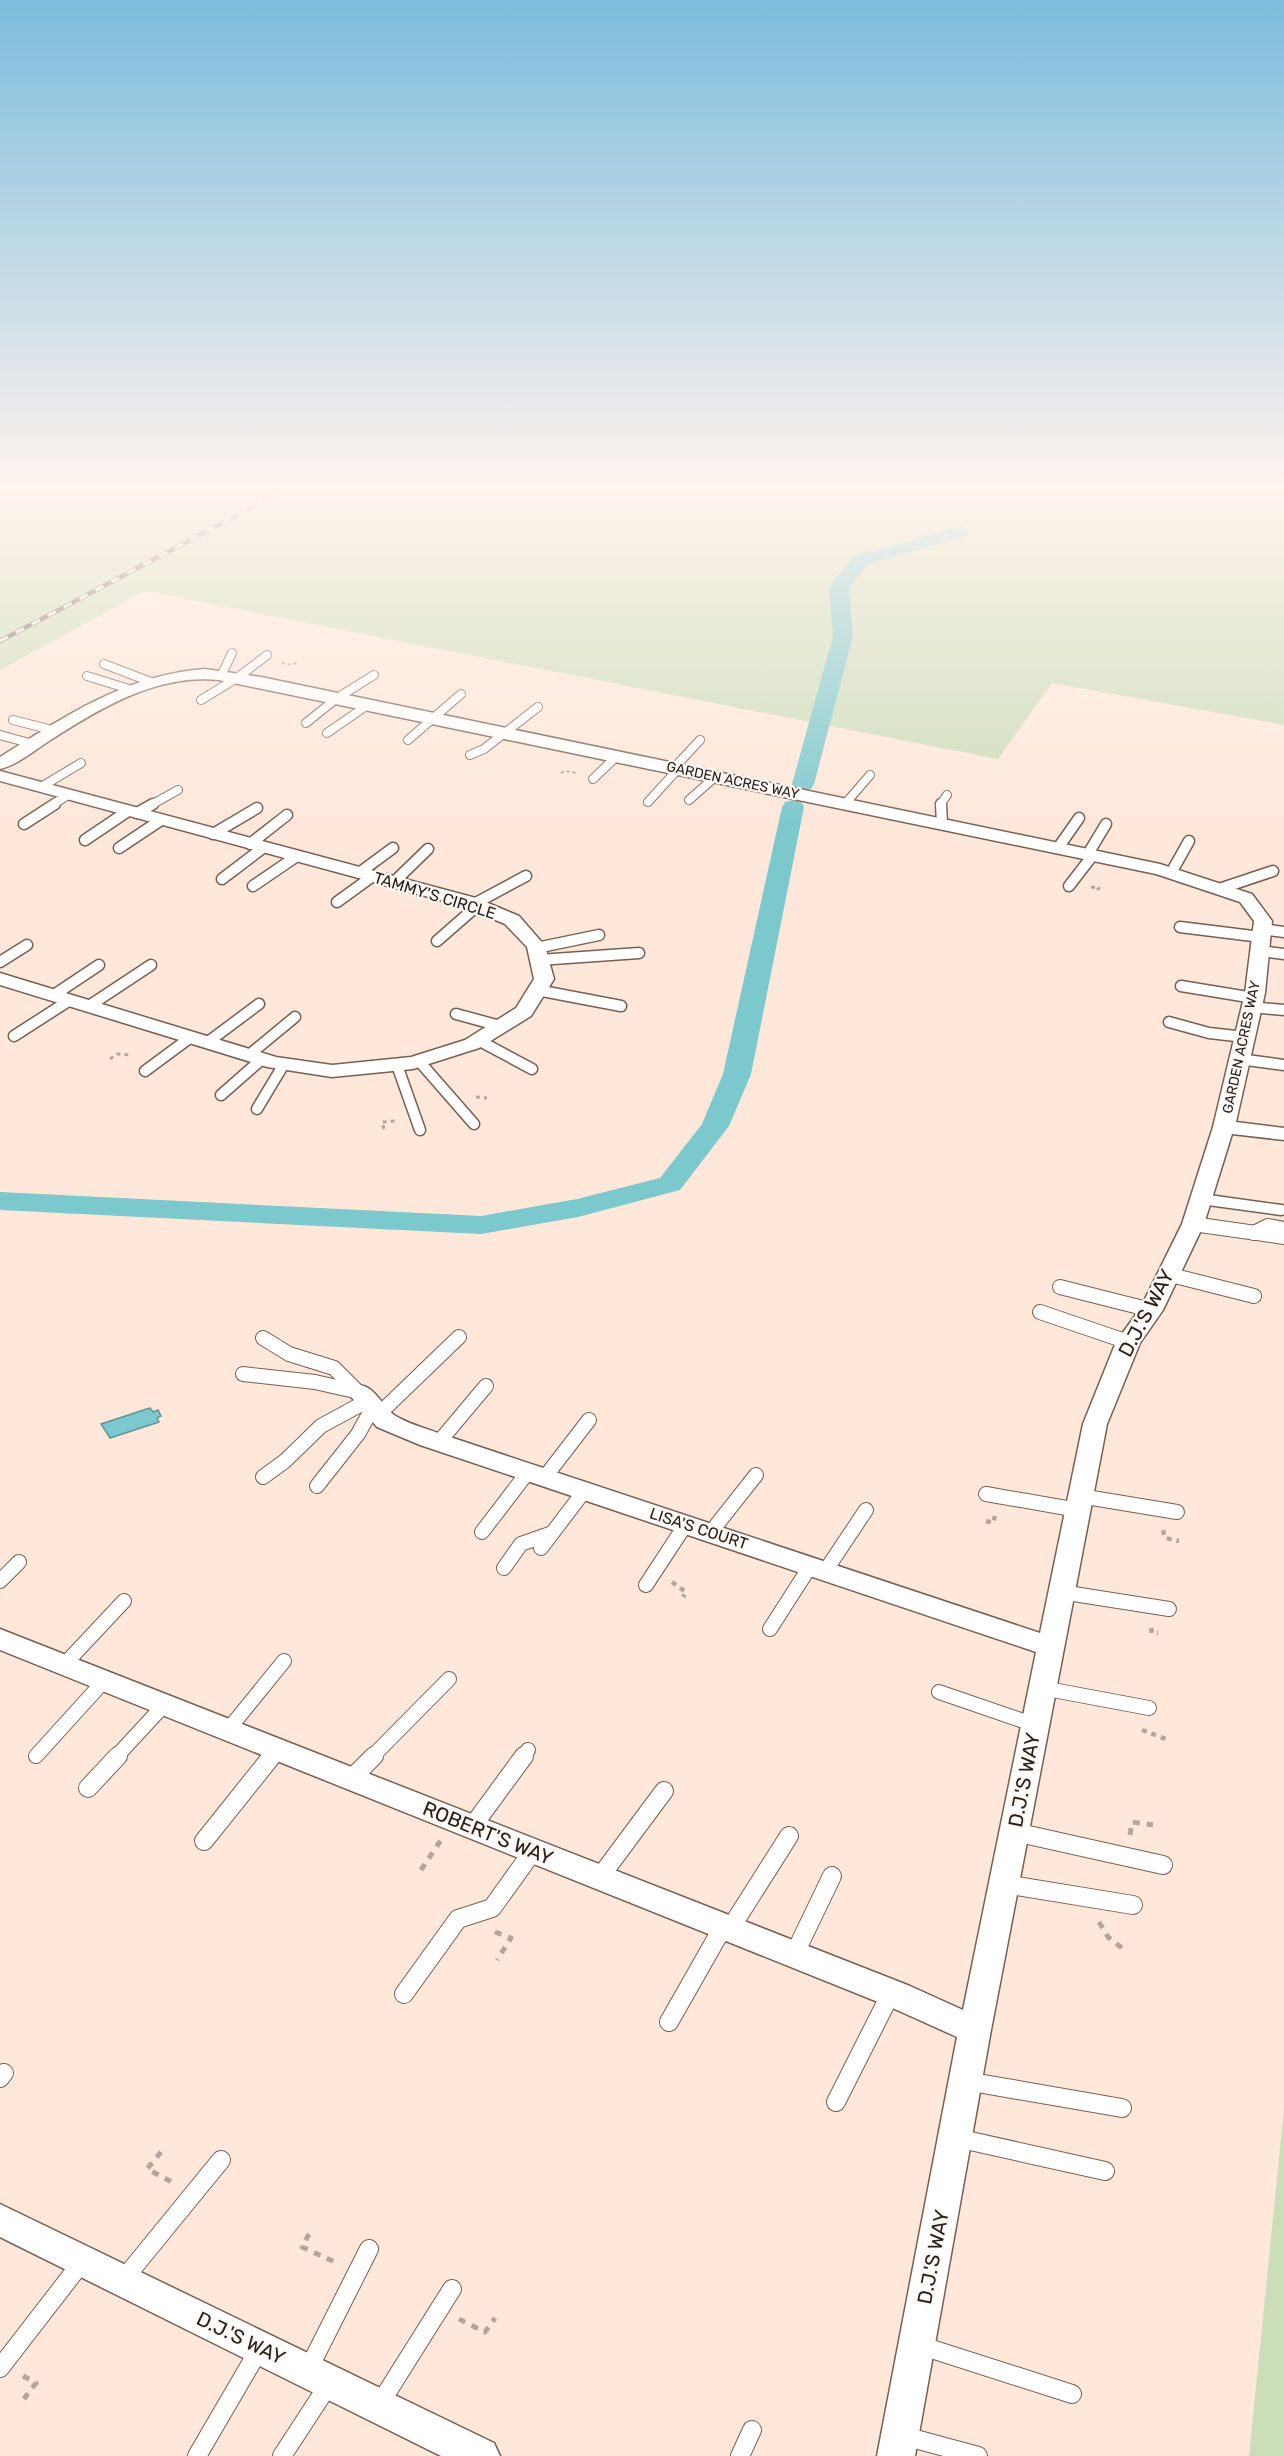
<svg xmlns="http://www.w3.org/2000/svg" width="1284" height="2456" font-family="Rubik,sans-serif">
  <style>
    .green { fill: #ccddba }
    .water { fill: #7bc8cd; stroke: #639697; stroke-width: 1.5 }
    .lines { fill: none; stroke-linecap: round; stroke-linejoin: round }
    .canal { fill: #7bc8cd; fill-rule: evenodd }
    .lane-far3-casing { stroke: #775f51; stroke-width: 10 }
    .lane-far2-casing { stroke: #775f51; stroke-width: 13 }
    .lane-far1-casing { stroke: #775f51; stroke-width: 16 }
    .lane-casing { stroke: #775f51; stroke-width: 20 }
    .street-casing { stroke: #775f51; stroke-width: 3 }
    .path-far3 { stroke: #b7a499; stroke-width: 2; stroke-dasharray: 3 3; stroke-linecap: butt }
    .path-far2 { stroke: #b7a499; stroke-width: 3; stroke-dasharray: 4 4; stroke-linecap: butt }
    .path-far1 { stroke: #b7a499; stroke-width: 4.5; stroke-dasharray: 5 5; stroke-linecap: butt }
    .path { stroke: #b7a499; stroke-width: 5; stroke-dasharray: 7 7; stroke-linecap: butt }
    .lane-far3 { stroke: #fff; stroke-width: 8 }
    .lane-far2 { stroke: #fff; stroke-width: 10 }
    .lane-far1 { stroke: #fff; stroke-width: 14 }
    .lane { stroke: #fff; stroke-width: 18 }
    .street { fill: #fff; fill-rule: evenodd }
    .rail-casing { stroke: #7d6e65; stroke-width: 4.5 }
    .rail { stroke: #fef8f5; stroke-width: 3; stroke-dasharray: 9; stroke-linecap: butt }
    .labels { text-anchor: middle; stroke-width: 4.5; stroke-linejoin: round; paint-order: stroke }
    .far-street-label { font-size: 14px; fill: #2a201a; stroke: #fef8f5 }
    .street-label { font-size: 16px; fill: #2a201a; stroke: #fef8f5 }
    .near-street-label { font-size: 20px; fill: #2a201a; stroke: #fef8f5 }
  </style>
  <rect width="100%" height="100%" fill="#ffe7da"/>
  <g class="green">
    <polygon points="0,486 1284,486 1284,725 1052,683 998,759 145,591 0,670"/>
    <polygon points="1284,2109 1284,2456 1249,2456"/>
  </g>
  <polygon class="water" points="150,1408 153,1412 158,1410 161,1416 157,1418 159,1422 110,1438 101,1424"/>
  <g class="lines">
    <g class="canal">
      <polygon points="959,526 966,528 968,532 966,536 866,565 849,588 853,636 814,784 811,789 803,791 795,789 792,784 833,636 829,588 852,557"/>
      <polygon points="793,800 801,802 804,807 751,1074 729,1126 680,1190 578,1217 481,1234 0,1210 0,1192 481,1216 577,1199 660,1178 702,1124 723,1074 782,807 785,802"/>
    </g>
    <g class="lane-far3-casing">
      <g id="lane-far3">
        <polyline points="104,664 151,682"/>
        <polyline points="87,676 129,689"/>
        <polyline points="221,676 232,653"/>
        <polyline points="201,700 237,678 267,655"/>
        <polyline points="13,720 56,731"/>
        <polyline points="306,723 337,698 374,675"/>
        <polyline points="327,733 369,704"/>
        <polyline points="0,735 33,744"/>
        <polyline points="408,740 461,694"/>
        <polyline points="470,755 484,749 538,707"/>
        <polyline points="674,768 700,740"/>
        <polyline points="593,779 617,756"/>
        <polyline points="41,787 81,763"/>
        <polyline points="689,800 715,777"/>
        <polyline points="648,802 678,769"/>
        <polyline points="845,804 870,775"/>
        <polyline points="52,805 68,795"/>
        <polyline points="151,805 178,790"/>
        <polyline points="940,805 947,795"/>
      </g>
    </g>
    <g class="lane-far2-casing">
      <g id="lane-far2">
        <polyline points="941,804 942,824"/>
        <polyline points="137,813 153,804"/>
        <polyline points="24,824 55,804"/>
        <polyline points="213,834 257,808"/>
        <polyline points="85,840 128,811"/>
        <polyline points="250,844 287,815"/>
        <polyline points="119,848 161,820"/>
        <polyline points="1058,848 1079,818"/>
        <polyline points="1088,854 1106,824"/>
        <polyline points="359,873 393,848"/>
        <polyline points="1171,873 1189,841"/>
        <polyline points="222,879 264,847"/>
        <polyline points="394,882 428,849"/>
        <polyline points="253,886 297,856"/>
        <polyline points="1069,886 1093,855"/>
        <polyline points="1222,888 1273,871"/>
        <polyline points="337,902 373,876"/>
        <polyline points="474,904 526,876"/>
        <polyline points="1180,927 1261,937"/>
        <polyline points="1262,929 1284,932"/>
        <polyline points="437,941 477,906"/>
        <polyline points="536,948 599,935"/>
        <polyline points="1259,951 1284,954"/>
        <polyline points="539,960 639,953"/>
        <polyline points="0,962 27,945"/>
        <polyline points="1181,986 1254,998"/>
        <polyline points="537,990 621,1006"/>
        <polyline points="54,995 99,965"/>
        <polyline points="89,1006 151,965"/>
        <polyline points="1251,1007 1284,1010"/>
        <polyline points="456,1014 500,1026"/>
        <polyline points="1169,1022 1209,1033 1245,1037"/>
        <polyline points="14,1036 70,1000"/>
        <polyline points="478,1040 532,1069"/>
        <polyline points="208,1042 259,1004"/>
        <polyline points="249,1055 295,1017"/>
        <polyline points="1239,1059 1284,1065"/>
        <polyline points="419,1061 474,1124"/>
        <polyline points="397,1065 420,1130"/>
        <polyline points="145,1071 191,1037"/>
        <polyline points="221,1095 262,1059"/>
        <polyline points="257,1109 284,1064"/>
        <polyline points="1201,1199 1281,1210"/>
      </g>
    </g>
    <g class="lane-far1-casing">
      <g id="lane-far1">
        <polyline points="1193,1224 1284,1237"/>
        <polyline points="1254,1233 1268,1226 1284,1229"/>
        <polyline points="1167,1274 1254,1296"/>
        <polyline points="1060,1287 1151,1310"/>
        <polyline points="1040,1312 1128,1342"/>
        <polyline points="263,1338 289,1354 334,1368 358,1392"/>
        <polyline points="243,1374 315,1382 359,1392"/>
        <polyline points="379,1414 459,1337"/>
        <polyline points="439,1442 486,1386"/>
        <polyline points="263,1477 285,1461 321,1426 367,1401"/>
        <polyline points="545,1477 589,1420"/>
        <polyline points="317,1486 358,1434 373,1407"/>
        <polyline points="986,1494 1078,1510"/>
        <polyline points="1080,1496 1177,1512"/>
        <polyline points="482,1532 528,1472"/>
        <polyline points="711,1532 756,1475"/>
        <polyline points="541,1548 585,1490"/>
        <polyline points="504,1568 521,1544 552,1533"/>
        <polyline points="826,1570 866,1510"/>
        <polyline points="0,1581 19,1562"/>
        <polyline points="646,1585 686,1524"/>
        <polyline points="1061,1592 1169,1609"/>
        <polyline points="770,1629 811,1565"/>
        <polyline points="64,1665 124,1601"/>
        <polyline points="1042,1688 1149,1708"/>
        <polyline points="939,1692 1035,1725"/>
        <polyline points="228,1730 284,1661"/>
        <polyline points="36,1756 104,1681"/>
        <polyline points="116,1757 164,1705"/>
        <polyline points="271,1757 277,1750"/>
        <polyline points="372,1757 449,1679"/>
        <polyline points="523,1757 528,1750"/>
      </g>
    </g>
    <g class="lane-casing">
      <g id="lane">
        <polyline points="351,1779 374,1756"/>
        <polyline points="88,1788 118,1756"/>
        <polyline points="472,1827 524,1756"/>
        <polyline points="1015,1832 1163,1865"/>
        <polyline points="204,1841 272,1756"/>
        <polyline points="600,1877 664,1791"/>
        <polyline points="1004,1884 1133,1905"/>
        <polyline points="730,1929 789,1836"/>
        <polyline points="794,1955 832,1876"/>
        <polyline points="404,1994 458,1919 492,1908 533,1851"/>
        <polyline points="669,2022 723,1927"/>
        <polyline points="0,2078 4,2073"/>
        <polyline points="966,2081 1122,2108"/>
        <polyline points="836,2102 891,1993"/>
        <polyline points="957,2138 1105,2171"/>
        <polyline points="123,2280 221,2160"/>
        <polyline points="919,2345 1072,2394"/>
        <polyline points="0,2368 82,2262"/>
        <polyline points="308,2370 369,2249"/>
        <polyline points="379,2405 452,2289"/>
        <polyline points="904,2436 978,2456"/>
        <polyline points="197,2456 260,2348"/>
        <polyline points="282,2456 329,2384"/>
        <polyline points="740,2456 752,2430"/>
      </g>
    </g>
    <g class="street-casing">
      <g id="street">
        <path d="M205 669 261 677 1160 864 1252 894 1272 921 1265 993 1236 1122 1284 1128V1140L1232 1134 1204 1224 1163 1310 1140 1343 1107 1424 991 2030 915 2456H877L957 2037 888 2006 0 1650V1629L910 1986 963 2010 1036 1652 420 1445 377 1427 347 1392 350 1386C373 1380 379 1403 394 1415 406 1423 425 1428 438 1433L1040 1633 1083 1424 1116 1342 1140 1309 1182 1224 1213 1127 1245 993 1254 921 1240 902 1156 874 219 680C157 674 102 707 52 739 36 749 18 765 0 769V757C66 716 125 675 205 669Z"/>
        <polygon points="0,771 476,898 519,916 545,946 554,979 531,1016 479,1048 413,1069 332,1077 267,1067 0,985 0,973 276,1057 332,1065 411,1057 465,1040 516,1008 534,979 527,947 505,924 462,906 0,781"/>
        <polygon points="0,2204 494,2443 500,2456 441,2456 0,2237"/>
      </g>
    </g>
    <g class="path-far3">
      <polyline points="282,663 292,665 297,662"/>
      <polyline points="561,773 565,771 577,773"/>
    </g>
    <g class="path-far2">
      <polyline points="1091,887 1099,888 1097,890"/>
      <polyline points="110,1059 117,1054 132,1055"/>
      <polyline points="476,1097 487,1098"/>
      <polyline points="384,1129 382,1122 395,1121"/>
    </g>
    <g class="path-far1">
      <polyline points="986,1521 993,1523 995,1516"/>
      <polyline points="1163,1530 1165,1538 1179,1541"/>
      <polyline points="672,1582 686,1592 683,1597"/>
      <polyline points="1151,1628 1152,1633 1158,1633"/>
      <polyline points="1142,1730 1166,1739"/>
    </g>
    <g class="path">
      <polyline points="1130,1835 1132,1822 1153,1825"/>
      <polyline points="421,1870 441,1840"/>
      <polyline points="1099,1922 1108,1937 1127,1952"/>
      <polyline points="495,1932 511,1938 497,1960"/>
      <polyline points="161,2152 147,2169 174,2183"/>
      <polyline points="309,2234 302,2247 337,2263"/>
      <polyline points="459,2319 485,2332 495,2318"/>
      <polyline points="23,2376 36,2383 24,2399"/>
    </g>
    <use href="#lane-far3" class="lane-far3"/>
    <use href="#lane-far2" class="lane-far2"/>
    <use href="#lane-far1" class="lane-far1"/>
    <use href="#lane" class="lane"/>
    <use href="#street" class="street"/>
    <g class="rail-casing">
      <polyline id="rail" points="0,641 292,486"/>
    </g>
    <use href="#rail" class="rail"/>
  </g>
  <linearGradient id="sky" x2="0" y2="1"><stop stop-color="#7cbcdd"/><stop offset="0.59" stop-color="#fff4ee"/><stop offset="1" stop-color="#fff4ee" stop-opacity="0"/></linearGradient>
  <rect width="1284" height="830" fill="url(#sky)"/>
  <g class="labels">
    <g class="far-street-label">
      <text transform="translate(733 780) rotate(12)" y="5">GARDEN ACRES WAY</text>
      <text transform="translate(1241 1047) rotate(-78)" y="5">GARDEN ACRES WAY</text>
    </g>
    <g class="street-label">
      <text transform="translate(435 895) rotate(17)" y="6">TAMMY'S CIRCLE</text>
      <text transform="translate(699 1528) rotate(18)" y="6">LISA'S COURT</text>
    </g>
    <g class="near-street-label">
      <text transform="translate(1146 1313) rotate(-62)" y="7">D.J.'S WAY</text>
      <text transform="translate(1024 1780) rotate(-79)" y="7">D.J.'S WAY</text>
      <text transform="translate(488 1833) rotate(22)" y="7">ROBERT'S WAY</text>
      <text transform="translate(933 2257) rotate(-79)" y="7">D.J.'S WAY</text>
      <text transform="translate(241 2338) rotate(26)" y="7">D.J.'S WAY</text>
    </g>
  </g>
</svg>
